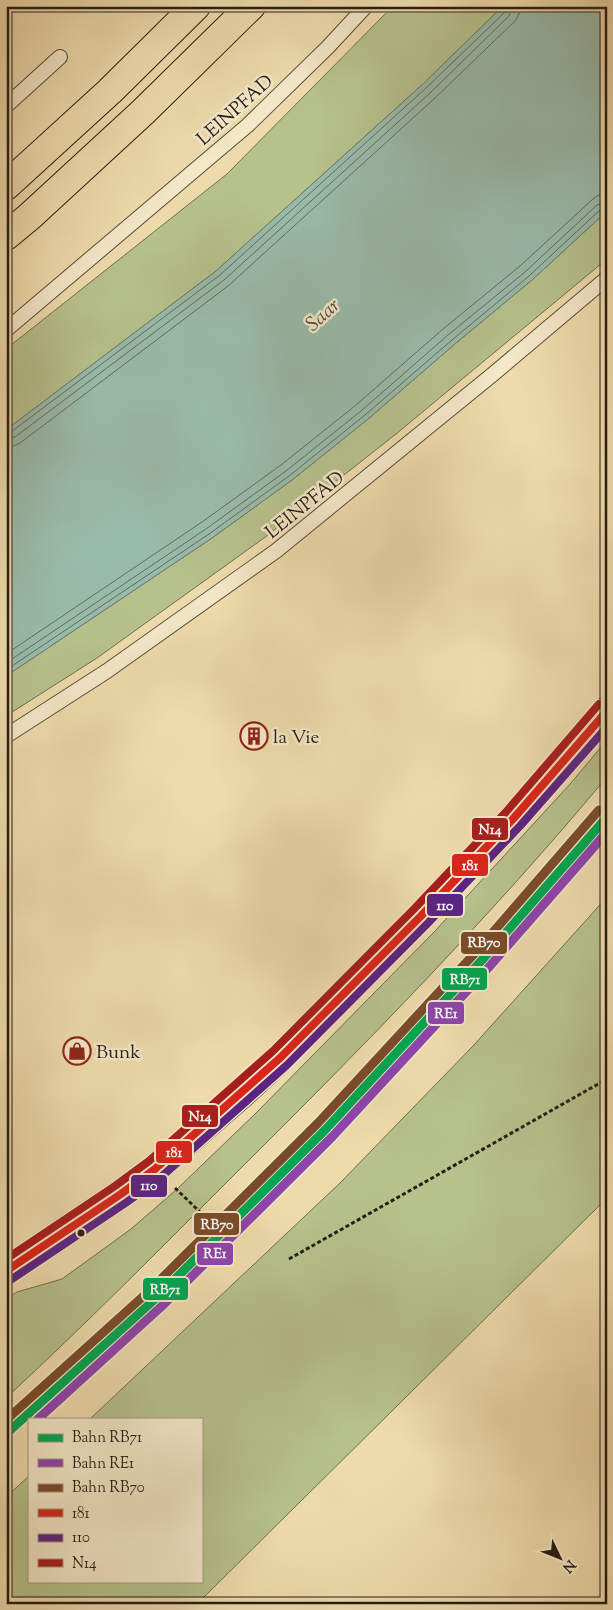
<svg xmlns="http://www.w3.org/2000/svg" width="613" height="1610" font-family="'Sorts Mill Goudy',serif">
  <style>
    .green { fill: #b6c18c; stroke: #6f6f50 }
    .water { fill: #99bbab; stroke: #6c7c6f }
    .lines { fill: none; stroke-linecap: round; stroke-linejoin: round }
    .shore { stroke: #606c60; stroke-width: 1 }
    .service-casing { stroke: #5a4c3b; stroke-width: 16 }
    .primary-casing { stroke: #281d15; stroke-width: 30 }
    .motorway-casing { stroke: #281d15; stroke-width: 30 }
    .path { stroke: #281d15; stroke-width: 3; stroke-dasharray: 4 2.5; stroke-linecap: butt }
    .service { stroke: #f4e8c9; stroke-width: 14 }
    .primary { stroke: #eedbac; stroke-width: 28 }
    .motorway { stroke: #eedbac; stroke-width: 28 }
    .bus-1-casing { stroke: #f4e8c9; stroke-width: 11 }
    .bus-2-casing { stroke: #f4e8c9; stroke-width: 11 }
    .bus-3-casing { stroke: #f4e8c9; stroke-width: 11 }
    .bus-1 { stroke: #d9261c; stroke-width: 8 }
    .bus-2 { stroke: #5c2483; stroke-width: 8 }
    .bus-3 { stroke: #a81e1c; stroke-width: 8 }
    .rail-1-casing { stroke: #f4e8c9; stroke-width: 12 }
    .rail-2-casing { stroke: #f4e8c9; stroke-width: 12 }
    .rail-3-casing { stroke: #f4e8c9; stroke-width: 12 }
    .rail-1 { stroke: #00a651; stroke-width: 9 }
    .rail-2 { stroke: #8e44ad; stroke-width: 9 }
    .rail-3 { stroke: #7a4b2a; stroke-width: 9 }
    .bus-dot { fill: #281d15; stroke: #f4e8c9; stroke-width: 2 }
    .labels { text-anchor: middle; stroke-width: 5; stroke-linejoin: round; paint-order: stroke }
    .street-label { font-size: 19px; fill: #281d15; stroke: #f4e8c9 }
    .poi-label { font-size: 19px; fill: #281d15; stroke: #f4e8c9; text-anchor: start }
    .water-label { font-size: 20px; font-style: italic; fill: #4a4c42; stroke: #f4e8c9 }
    .line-badge { stroke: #f4e8c9; stroke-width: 2 }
    .badge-label { font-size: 14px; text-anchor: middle; font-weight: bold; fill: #fff }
  </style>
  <rect width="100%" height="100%" fill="#eedbac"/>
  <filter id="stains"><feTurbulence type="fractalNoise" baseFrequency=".004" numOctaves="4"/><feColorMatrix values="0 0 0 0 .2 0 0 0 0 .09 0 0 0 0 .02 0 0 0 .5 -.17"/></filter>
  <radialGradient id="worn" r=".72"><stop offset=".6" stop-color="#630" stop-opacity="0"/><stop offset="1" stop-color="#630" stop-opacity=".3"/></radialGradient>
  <g class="green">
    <polygon points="393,6 503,6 423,84 216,271 6,430 6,349 227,174"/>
    <polygon points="607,211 607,259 396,434 264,538 97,658 6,716 6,676 212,538 292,480 368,419 456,343 532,280"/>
    <path d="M607 740V777C491 916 364 1046 236 1173 160 1249 85 1325 6 1398V1299L17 1292 62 1279 131 1229 176 1190 255 1114 435 931 571 783Z"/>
    <polygon points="607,897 607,1198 197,1604 6,1604 6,1497 29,1476 29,1581 201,1581 201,1419 90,1419 340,1183 473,1046"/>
  </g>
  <polygon class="water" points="503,6 607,6 607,211 532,280 456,343 368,419 292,480 212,538 6,676 6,430 216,271 423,84"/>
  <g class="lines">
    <g class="shore">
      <polyline points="6,433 11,432 220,275 426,88 505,12 506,6"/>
      <polyline points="6,440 15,437 224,280 430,93 509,16 513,6"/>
      <polyline points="6,447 14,446 20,443 228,286 435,98 515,21 519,14 520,6"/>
      <polyline points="6,654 202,522 281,465 356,405 443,329 520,266 593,199 599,195 607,194"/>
      <polyline points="6,663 206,529 286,471 361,411 448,335 525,272 597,205 607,202"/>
      <polyline points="6,670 209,534 289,476 365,415 452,340 529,276 601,209 607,208"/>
    </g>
    <g class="service-casing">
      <g id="service">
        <polyline points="6,106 60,57"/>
        <polyline points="6,330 248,125 328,47 366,6"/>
        <polyline points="6,736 107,671 276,551 492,375 607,278"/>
      </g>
    </g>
    <g class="primary-casing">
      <polyline id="primary" points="6,1271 121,1194 155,1169 241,1094 280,1058 421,916 513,819 607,711"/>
    </g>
    <g class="motorway-casing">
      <g id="motorway">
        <polyline points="6,186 110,91 196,6"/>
        <polyline points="6,236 29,217 143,112 251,6"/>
      </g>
    </g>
    <g class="path">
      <polyline points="175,1188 200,1212"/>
      <polyline points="289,1259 607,1079"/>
    </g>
    <use href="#service" class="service"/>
    <use href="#primary" class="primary"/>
    <use href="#motorway" class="motorway"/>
    <g class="bus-1-casing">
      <polyline id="bus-1" points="6,1271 121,1194 155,1169 280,1058 421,916 513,819 607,711"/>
    </g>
    <g class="bus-2-casing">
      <polyline id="bus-2" points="12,1279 127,1202 161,1177 287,1065 428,923 520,826 607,727"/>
    </g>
    <g class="bus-3-casing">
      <polyline id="bus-3" points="6,1259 115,1186 149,1161 273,1051 414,909 506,812 599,704"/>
    </g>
    <use href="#bus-1" class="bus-1"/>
    <use href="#bus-2" class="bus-2"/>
    <use href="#bus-3" class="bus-3"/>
    <g class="rail-1-casing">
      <polyline id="rail-1" points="6,1434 155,1299 325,1130 482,960 607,817"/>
    </g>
    <g class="rail-2-casing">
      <polyline id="rail-2" points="38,1419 162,1306 332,1137 489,967 607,832"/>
    </g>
    <g class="rail-3-casing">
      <polyline id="rail-3" points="6,1420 148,1292 318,1123 475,953 599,810"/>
    </g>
    <use href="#rail-1" class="rail-1"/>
    <use href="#rail-2" class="rail-2"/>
    <use href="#rail-3" class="rail-3"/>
  </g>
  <defs>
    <g id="building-ring" transform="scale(1.4375)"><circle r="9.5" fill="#f4e8c9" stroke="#8f2418" stroke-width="1.5"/><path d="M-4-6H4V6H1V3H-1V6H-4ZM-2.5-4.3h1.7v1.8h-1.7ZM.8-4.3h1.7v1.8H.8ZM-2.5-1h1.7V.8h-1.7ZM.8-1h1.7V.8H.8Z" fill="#8f2418"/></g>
    <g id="shop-ring" transform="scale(1.4375)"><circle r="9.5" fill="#f4e8c9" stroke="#8f2418" stroke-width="1.5"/><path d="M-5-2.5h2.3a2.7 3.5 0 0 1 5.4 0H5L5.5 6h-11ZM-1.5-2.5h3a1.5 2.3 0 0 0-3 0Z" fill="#8f2418"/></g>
  </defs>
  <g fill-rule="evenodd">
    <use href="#building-ring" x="254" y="736"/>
    <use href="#shop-ring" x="77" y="1051"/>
  </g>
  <circle class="bus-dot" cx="81" cy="1233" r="4.5"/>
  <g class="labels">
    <g class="street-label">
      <text transform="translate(234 109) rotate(-42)" y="7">LEINPFAD</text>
      <text transform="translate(304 504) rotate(-39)" y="7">LEINPFAD</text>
    </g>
    <g class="poi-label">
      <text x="273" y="743">la Vie</text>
      <text x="96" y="1058">Bunk</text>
    </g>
    <g class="water-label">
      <text transform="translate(322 314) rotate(-42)" y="7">Saar</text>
    </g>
  </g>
  <g class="line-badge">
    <rect x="471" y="817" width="38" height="24" rx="5" fill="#a81e1c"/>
    <rect x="451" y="853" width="38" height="24" rx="5" fill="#d9261c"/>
    <rect x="426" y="893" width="38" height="24" rx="5" fill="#5c2483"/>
    <rect x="460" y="931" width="48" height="24" rx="5" fill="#7a4b2a"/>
    <rect x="441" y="967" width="47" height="24" rx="5" fill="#00a651"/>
    <rect x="427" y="1001" width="38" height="24" rx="5" fill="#8e44ad"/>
    <rect x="181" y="1104" width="38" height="24" rx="5" fill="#a81e1c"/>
    <rect x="155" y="1140" width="38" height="24" rx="5" fill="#d9261c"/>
    <rect x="130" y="1174" width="38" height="24" rx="5" fill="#5c2483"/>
    <rect x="193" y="1212" width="47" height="24" rx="5" fill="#7a4b2a"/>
    <rect x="196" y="1242" width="38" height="24" rx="5" fill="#8e44ad"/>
    <rect x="142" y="1277" width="47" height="24" rx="5" fill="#00a651"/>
  </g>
  <g class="badge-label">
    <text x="490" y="834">N14</text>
    <text x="470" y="870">181</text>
    <text x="445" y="910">110</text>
    <text x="484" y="947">RB70</text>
    <text x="465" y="984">RB71</text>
    <text x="446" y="1018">RE1</text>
    <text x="200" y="1121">N14</text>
    <text x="174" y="1157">181</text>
    <text x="149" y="1190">110</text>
    <text x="217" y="1229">RB70</text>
    <text x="215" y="1258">RE1</text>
    <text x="165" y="1294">RB71</text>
  </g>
  <rect width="613" height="1610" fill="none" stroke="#eedbac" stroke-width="25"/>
  <rect x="8" y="8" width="598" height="1595" fill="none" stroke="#281d15" stroke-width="2.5"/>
  <rect x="12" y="12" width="588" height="1585" fill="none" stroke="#281d15"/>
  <rect x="28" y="1418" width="175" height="165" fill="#f4e8c9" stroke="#a29781"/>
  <rect x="38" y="1434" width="25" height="8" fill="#00a651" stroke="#a29781"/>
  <text x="72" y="1442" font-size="15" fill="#281d15">Bahn RB71</text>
  <rect x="38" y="1459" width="25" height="8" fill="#8e44ad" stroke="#a29781"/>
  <text x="72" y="1468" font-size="15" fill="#281d15">Bahn RE1</text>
  <rect x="38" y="1484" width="25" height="8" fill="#7a4b2a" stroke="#a29781"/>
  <text x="72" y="1492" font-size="15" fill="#281d15">Bahn RB70</text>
  <rect x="38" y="1509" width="25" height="8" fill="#d9261c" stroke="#a29781"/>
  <text x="72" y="1518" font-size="15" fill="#281d15">181</text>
  <rect x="38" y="1534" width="25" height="8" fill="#5c2483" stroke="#a29781"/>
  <text x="72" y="1542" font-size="15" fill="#281d15">110</text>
  <rect x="38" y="1559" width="25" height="8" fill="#a81e1c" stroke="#a29781"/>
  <text x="72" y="1568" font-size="15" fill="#281d15">N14</text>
  <g transform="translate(560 1558) rotate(133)" stroke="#f4e8c9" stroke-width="4" paint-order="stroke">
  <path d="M0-4L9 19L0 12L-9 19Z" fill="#281d15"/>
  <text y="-8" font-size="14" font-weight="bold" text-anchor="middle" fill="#281d15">N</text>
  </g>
  <rect width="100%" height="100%" filter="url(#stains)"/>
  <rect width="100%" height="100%" fill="url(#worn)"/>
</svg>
